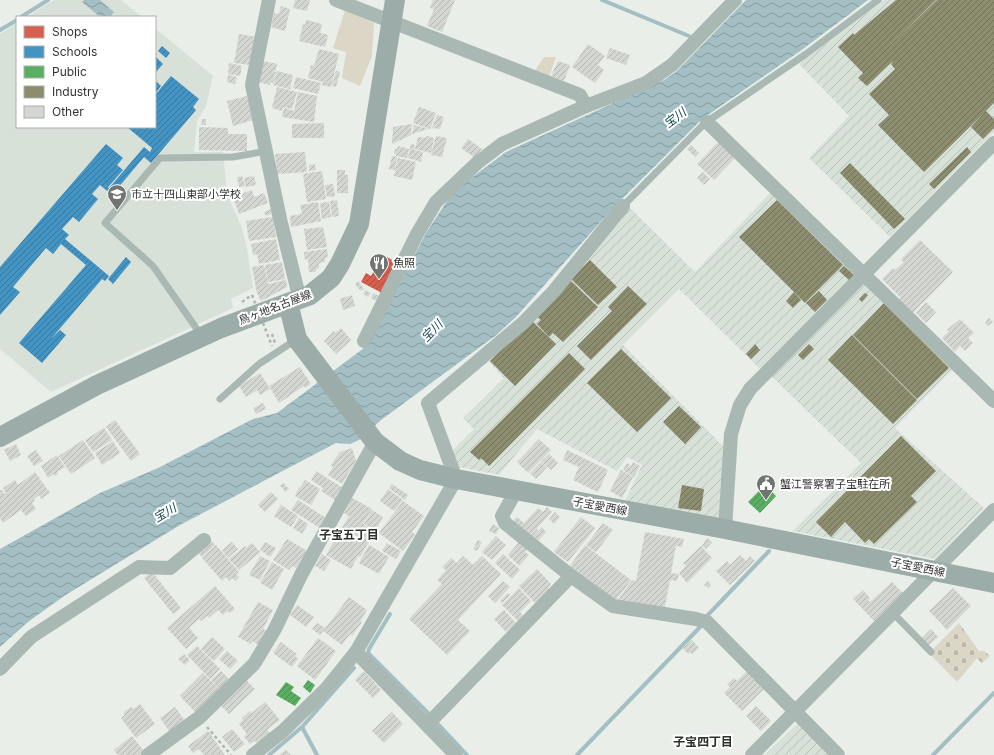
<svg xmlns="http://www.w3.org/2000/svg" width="994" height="755" font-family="Inter,'Noto Sans JP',sans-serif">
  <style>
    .built { fill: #d7e1d8 }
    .industrial { fill: url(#industrial-furrows) }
    .cemetery { fill: url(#cemetery-stones) }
    .garden { fill: #dbd6c6 }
    .water { fill: url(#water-waves) }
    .shops { fill: url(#shops-hatch) }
    .schools { fill: url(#schools-hatch) }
    .public { fill: url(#public-hatch) }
    .industry { fill: url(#industry-hatch) }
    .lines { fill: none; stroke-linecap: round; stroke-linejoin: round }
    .stream { stroke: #a4bfc4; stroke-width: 4 }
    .building { fill: url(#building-hatch) }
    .path { stroke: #adb4b2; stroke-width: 2.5; stroke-dasharray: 3 3; stroke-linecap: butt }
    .lane { stroke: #aab8b4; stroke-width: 7 }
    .street { stroke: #aab8b4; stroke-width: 14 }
    .secondary { stroke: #9cada9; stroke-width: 20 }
    .path-bridge { stroke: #adb4b2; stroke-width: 2.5; stroke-dasharray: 3 3; stroke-linecap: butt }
    .labels { text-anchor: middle; stroke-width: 4; stroke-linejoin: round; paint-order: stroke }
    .poi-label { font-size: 11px; fill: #313431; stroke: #fff; text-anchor: start }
    .street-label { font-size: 11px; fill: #313431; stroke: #fff }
    .water-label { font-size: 12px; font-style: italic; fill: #104651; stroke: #fff }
    .neighbourhood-label { font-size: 12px; font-weight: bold; fill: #2c322c; stroke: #fff }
  </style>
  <defs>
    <pattern id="industrial-furrows" width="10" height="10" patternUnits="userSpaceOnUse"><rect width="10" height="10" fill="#d7e1d8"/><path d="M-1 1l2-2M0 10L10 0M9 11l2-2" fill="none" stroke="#b9c2ba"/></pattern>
    <pattern id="cemetery-stones" width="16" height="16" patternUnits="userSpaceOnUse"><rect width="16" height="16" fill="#dbd6c6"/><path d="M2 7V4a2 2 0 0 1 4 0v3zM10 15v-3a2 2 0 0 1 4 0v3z" fill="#bcb8ab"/></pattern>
    <pattern id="water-waves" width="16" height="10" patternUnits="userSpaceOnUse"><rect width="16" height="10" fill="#a4bfc4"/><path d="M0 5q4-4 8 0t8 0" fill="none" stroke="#869ca0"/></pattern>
    <pattern id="shops-hatch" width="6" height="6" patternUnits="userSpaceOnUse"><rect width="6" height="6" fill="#d6604d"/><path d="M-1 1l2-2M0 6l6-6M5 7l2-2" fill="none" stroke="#ae5041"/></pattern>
    <pattern id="schools-hatch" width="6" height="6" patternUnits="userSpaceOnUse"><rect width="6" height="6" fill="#4393c3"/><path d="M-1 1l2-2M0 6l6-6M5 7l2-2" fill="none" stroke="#39799f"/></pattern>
    <pattern id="public-hatch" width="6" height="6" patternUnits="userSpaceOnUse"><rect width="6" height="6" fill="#5aae61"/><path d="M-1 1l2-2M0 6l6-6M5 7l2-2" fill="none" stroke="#4b8e51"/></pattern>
    <pattern id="industry-hatch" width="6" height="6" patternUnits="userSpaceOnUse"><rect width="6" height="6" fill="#8c8c6e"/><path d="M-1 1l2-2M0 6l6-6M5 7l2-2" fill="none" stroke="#73735b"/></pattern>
    <pattern id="building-hatch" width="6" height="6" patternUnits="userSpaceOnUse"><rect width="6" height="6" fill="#d3d6d1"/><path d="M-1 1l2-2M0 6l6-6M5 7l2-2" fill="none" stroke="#b6b8b4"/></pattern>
  </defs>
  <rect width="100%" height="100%" fill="#e9eee9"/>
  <g class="built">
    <polygon points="54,0 121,0 142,17 27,17"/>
    <polygon points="17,23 17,127 155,127 155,28 213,76 206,106 197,121 194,152 223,152 227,194 242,228 247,248 253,288 231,299 233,308 51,392 0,349 0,34"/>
  </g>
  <g class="industrial">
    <polygon points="884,0 994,0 994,132 890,237 809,158 849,116 799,64"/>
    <polygon points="772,191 857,275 762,371 679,289 623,345 724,447 719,521 624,503 642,465 627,457 617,471 537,429 499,475 455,466 450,453 474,429 463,418 504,378 489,362 569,280 629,207 695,272"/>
    <polygon points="863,285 869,285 954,368 895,428 984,508 935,559 793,531 861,463 770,375"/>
    <polygon points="799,722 832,755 765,755"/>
  </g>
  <polygon class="cemetery" points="959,623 979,651 984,651 990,656 982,663 977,658 957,682 929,653"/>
  <g class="garden">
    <polygon points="345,10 374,23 372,56 360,86 342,78 346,52 333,48"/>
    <polygon points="544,57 556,57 549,77 534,72"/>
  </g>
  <g class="water">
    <polygon points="84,0 100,0 114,12 110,17 100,17 82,2"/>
    <polygon points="746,0 868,0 803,49 702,119 612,209 516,317 495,336 381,420 359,440 350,444 336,443 180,525 64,596 28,622 0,647 0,549 100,493 158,468 253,419 277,413 368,345 426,233 449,198 467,181 506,152 664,80 676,72"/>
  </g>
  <polygon class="shops" points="383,255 398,263 382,293 361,282 366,273 371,276"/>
  <g class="schools">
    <polygon points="162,46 170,53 166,58 158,51"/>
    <polygon points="155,56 163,64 155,73"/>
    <polygon points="171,76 199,99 193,107 196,110 151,163 144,157 112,195 100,185 92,194 98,199 79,222 73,217 62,229 69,235 65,239 109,276 105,281 102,279 51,339 60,330 66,335 42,363 19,343 86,265 61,244 53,254 46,248 13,287 20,292 0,315 0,267 106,144 123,158 117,165 123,170 108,187 102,183 109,188 144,147 150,152 152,148 127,127 155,127 155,95"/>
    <polygon points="157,82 161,86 155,94 155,84"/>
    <polygon points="126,257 131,262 113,284 108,279"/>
  </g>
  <g class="public">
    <polygon points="765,485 776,496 760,513 748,502"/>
    <polygon points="308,680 315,685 310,693 303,687"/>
    <polygon points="286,682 294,687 291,691 301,698 295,706 276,695"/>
  </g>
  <g class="industry">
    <polygon points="896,0 936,0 884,51 937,0 994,0 994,103 986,111 994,119 994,128 983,139 971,127 984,113 924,172 878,125 889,115 869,94 895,69 891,64 894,60 867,86 858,78 863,73 838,47 853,33 854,35"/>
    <polygon points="967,147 971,152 934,189 929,184"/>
    <polygon points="850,163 905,219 894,229 840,173"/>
    <polygon points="777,200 843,265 805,303 739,237"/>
    <polygon points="590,260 617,287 598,305 571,279"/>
    <polygon points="844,266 855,276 850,281 839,271"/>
    <polygon points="571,281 598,307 563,342 553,333 549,337 537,324 541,320 536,316"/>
    <polygon points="628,286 647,304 591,360 577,346 612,311 608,307"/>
    <polygon points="819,291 827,300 815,312 806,303"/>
    <polygon points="794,292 801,300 793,308 786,301"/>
    <polygon points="865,293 868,295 862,302 859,299"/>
    <polygon points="884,303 949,368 917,399 853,335"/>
    <polygon points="531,320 556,344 515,386 490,361"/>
    <polygon points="852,335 917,400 893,424 828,360"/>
    <polygon points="755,344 760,350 751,359 746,354"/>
    <polygon points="809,344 814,349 803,360 798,355"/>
    <polygon points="621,349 671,398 637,432 587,383"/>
    <polygon points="569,353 585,369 489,466 481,458 479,460 470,452"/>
    <polygon points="679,406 701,427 685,444 663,422"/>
    <polygon points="901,436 936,471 911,496 917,502 874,544 869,539 865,543 845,522 831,537 816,522"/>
    <polygon points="682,485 704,489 701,511 678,508"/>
  </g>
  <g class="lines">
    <g class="stream">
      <polyline points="602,0 689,36"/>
      <polyline points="21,17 48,0"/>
      <polyline points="0,30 17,20"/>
      <polyline points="390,614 369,649 368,653 431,716"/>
      <polyline points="706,617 769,551"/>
      <polyline points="438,724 467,755"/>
      <polyline points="302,727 317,755"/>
      <polyline points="269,755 302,727 354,668"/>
      <polyline points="577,755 701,626"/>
      <polyline points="933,755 994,693"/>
    </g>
  </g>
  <g class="building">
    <polygon points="295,0 310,0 307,11 293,8"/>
    <polygon points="433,0 455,0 442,32 427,26 434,9 430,8"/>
    <polygon points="281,6 290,9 285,31 271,27 274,13 279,14"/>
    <polygon points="306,20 322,24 320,33 328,35 325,47 299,41 303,24 305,25"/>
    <polygon points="239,34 256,37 251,65 234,63"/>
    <polygon points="588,44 605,56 598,65 604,70 595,83 572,67"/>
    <polygon points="610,48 630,55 626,65 606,58"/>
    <polygon points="319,49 339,54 331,87 322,85 323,82 308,78 311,65 314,66"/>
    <polygon points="263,61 277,64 276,70 273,71 276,72 273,83 270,82 270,85 258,82"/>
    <polygon points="558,61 570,65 564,81 551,76"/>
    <polygon points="229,63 242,66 240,76 228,74"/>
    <polygon points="277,71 293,75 290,89 273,85"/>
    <polygon points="336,71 340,72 336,87 332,86"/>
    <polygon points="228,75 237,77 235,84 227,82"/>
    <polygon points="296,77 321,83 318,94 293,88"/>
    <polygon points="277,87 297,92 292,109 283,107 282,111 272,108"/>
    <polygon points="298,92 317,96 314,122 282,117 284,108 294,111"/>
    <polygon points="247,96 253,120 233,126 227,101"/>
    <polygon points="419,107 436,113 430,129 413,123"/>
    <polygon points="437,115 444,117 440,129 432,128"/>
    <polygon points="202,119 206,119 206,125 201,125"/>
    <polygon points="324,123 324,138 292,138 292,124"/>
    <polygon points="412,124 411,135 392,144 393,127"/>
    <polygon points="414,125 428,129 412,134"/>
    <polygon points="199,127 228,128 228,134 247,134 247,151 199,150"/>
    <polygon points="427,136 434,138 431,153 415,149 418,137 426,138"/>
    <polygon points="436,136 447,138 442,157 431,155"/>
    <polygon points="468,139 482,149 475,158 461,148"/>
    <polygon points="719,141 735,158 714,180 697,164"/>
    <polygon points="411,144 415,145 414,150 423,152 421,162 408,158"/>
    <polygon points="691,145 699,153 695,157 687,149"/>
    <polygon points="398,146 409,149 407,158 396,156 396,154 394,154 395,149 397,149"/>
    <polygon points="305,152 307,172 277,174 275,154"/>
    <polygon points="392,156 397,157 395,170 389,169"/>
    <polygon points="398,158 416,162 412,180 394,176"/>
    <polygon points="315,164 316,170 309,171 309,165"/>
    <polygon points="337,170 345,170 345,175 348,175 348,193 337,193"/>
    <polygon points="322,171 326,199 307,202 303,174"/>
    <polygon points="703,172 710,179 704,185 697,178"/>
    <polygon points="242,176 245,186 239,187 237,177"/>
    <polygon points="254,176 256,185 246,187 244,178"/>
    <polygon points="333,184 335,196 327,197 325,185"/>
    <polygon points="252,190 254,197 264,193 268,203 239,214 233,197"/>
    <polygon points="337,200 339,216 332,217 330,201"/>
    <polygon points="318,202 321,221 291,227 290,216 302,214 300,205"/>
    <polygon points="329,202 331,217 322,219 320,203"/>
    <polygon points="274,208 275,213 266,216 264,212"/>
    <polygon points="273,217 276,237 249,241 246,221"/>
    <polygon points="323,227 327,247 307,250 304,229"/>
    <polygon points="276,239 280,260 259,264 257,254 253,255 251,244"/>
    <polygon points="920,240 953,272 913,313 899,299 901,298 882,279 893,268 895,270 904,262 901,259"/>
    <polygon points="327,249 328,257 325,258 325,262 319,263 319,268 316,269 316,272 309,272 308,259 305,260 304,252"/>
    <polygon points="282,262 285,279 268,282 265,265"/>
    <polygon points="264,265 268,284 286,280 287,287 261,301 257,293 252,267"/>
    <polygon points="358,281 364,289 361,291 355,284"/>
    <polygon points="365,290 371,293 368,297 363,294"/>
    <polygon points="373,293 379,296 376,301 371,298"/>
    <polygon points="352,295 355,306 343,310 340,299"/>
    <polygon points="926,302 936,312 926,323 916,313"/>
    <polygon points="989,318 993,322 988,326 985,323"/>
    <polygon points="960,319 974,333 968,338 973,343 965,351 960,346 955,352 942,338 949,331 947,330"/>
    <polygon points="341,328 351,340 336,354 324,341 334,331 335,333"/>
    <polygon points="300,367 311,384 305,388 304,386 279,403 269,386"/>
    <polygon points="260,373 270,389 260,395 257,390 246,397 239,386"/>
    <polygon points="263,403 266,409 256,414 253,408"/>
    <polygon points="115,420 140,454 131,461 106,427"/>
    <polygon points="104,428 112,440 93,452 85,440"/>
    <polygon points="539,439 551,450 528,473 517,462"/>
    <polygon points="83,440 95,458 71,474 59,456"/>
    <polygon points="113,441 120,453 102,465 95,453"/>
    <polygon points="16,444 21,455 10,461 4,450"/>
    <polygon points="352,448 356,461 342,484 328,475 333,467 331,465 340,452"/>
    <polygon points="36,450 43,461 34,466 27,456"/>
    <polygon points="567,450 608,470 598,492 573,480 579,467 563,460"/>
    <polygon points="549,454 558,463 551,470 541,461"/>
    <polygon points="57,455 65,467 57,472 58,474 55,476 54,474 48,478 41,466"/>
    <polygon points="541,462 547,467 536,479 530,473"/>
    <polygon points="633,462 640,466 634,477 623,470 627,463 630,465 629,469"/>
    <polygon points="621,470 633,477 622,498 610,491"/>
    <polygon points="316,471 343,488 335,500 321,491 323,488 311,480"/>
    <polygon points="35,472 50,493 41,499 39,495 34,499 35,500 32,503 36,509 26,516 21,510 3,523 0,518 0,491 2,490 4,494 6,493 3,488 15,480 18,485"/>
    <polygon points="305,480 320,489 311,505 295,496 299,487 300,488"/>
    <polygon points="283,483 289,489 286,492 280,486"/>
    <polygon points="392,484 408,495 405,500 389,488"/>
    <polygon points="388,489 403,500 394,511 380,501"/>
    <polygon points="271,492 278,499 265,512 258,505"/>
    <polygon points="352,498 372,509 363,524 344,513"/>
    <polygon points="298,500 326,518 320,528 291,510"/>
    <polygon points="403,501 424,516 412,532 415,535 403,551 379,533"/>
    <polygon points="281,505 298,516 291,527 274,516"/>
    <polygon points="547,507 552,512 537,528 538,530 531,538 513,521 517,517 524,523 538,508 543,512"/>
    <polygon points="372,510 383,517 376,530 364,524"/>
    <polygon points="555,512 560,517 554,524 549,519"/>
    <polygon points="349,516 375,531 360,557 358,556 351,569 326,555"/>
    <polygon points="581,517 595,528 568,562 554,552"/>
    <polygon points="299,518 308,524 302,534 293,528"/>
    <polygon points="603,523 613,530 596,552 586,545"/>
    <polygon points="493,524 499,528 496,534 489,531"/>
    <polygon points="542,527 546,532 537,542 532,537"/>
    <polygon points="645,532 684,539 682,547 676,546 671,573 679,574 677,581 670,580 664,611 616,603 632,580 636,581"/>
    <polygon points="496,536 506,545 492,560 482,552"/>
    <polygon points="707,538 712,542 706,549 702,546"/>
    <polygon points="210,539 215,545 202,557 196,551"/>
    <polygon points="287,539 307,551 296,568 292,566 289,570 273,560"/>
    <polygon points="478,540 482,542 477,551 473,549"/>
    <polygon points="232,542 238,549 228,558 222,550"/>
    <polygon points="265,542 276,548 270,557 260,550"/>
    <polygon points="519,542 528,550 525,552 529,555 519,566 508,555"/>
    <polygon points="252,543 260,552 239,570 229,559 245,546 246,548"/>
    <polygon points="387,543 401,551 396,559 382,551"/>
    <polygon points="216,545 239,572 236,574 239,577 235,581 232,578 229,581 226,577 222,581 202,558"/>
    <polygon points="369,545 389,557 379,574 359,563"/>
    <polygon points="585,545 631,580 615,602 569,567"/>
    <polygon points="701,546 712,558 687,583 679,573 686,566 683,563"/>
    <polygon points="322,554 331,560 324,571 315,566"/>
    <polygon points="503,554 520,570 512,579 495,563"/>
    <polygon points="740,555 746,561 750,556 755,561 730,585 716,571 727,561 730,565"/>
    <polygon points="260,556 270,561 260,580 249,575"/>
    <polygon points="463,556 473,565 482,556 501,574 458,620 470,631 447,655 409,619 442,584 437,580 446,570 442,567 451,558 457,563"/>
    <polygon points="272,562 284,569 272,590 260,583"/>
    <polygon points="537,569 551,584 548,588 551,591 537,605 519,586"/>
    <polygon points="152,572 181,608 173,614 144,578"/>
    <polygon points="503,581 510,587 495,603 488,596"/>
    <polygon points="708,581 711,585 708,588 704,585"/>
    <polygon points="892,582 903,593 874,621 853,599 863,590 870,598 868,600 870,602"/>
    <polygon points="215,586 235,609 230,613 228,611 223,615 218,610 209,618 207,616 201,621 199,619 189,628 198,638 186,649 167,628"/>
    <polygon points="519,588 531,601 520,612 526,619 521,624 502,605"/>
    <polygon points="953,588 971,606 947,630 929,611"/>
    <polygon points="508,593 510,595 502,603 500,601"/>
    <polygon points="349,597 367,610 360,621 362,622 352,636 350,634 342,645 323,631"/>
    <polygon points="258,602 273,610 263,629 267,631 259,645 252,641 251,644 238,637"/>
    <polygon points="297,605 314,617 306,627 290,615"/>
    <polygon points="504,610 516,623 506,632 494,619"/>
    <polygon points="317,623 325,628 320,635 312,629"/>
    <polygon points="931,629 938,637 929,645 922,638"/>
    <polygon points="212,637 225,649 214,661 201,649"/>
    <polygon points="318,638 336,651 315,680 297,666"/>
    <polygon points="692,640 699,648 692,654 690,652 688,654 683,648"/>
    <polygon points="281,642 297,654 295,656 298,659 292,667 273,653"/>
    <polygon points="197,646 220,669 210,679 187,655"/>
    <polygon points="227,651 238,661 230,669 219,659"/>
    <polygon points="184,654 190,660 185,665 178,659"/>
    <polygon points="221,671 230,680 220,690 211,680"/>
    <polygon points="364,671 381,690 373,698 355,680"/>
    <polygon points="747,671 764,689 742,711 724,693 730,687 727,684 734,678 737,681"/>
    <polygon points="203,673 220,690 196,713 180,696"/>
    <polygon points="246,680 255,689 229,714 220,705"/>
    <polygon points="265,702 280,720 267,730 270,733 257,743 255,741 250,744 244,737 247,734 239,724 243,720 242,718 250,711 252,713"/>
    <polygon points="140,704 155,724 136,738 121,718 125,715 123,713 131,707 133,709"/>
    <polygon points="756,706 771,721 761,731 746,716"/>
    <polygon points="175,707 185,721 170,732 160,718"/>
    <polygon points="392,712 403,724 384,743 372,731"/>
    <polygon points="232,729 245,744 234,752 222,737"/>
    <polygon points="208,731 225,755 204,755 199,749 193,753 188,746"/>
    <polygon points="132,736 144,751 139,755 118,755 114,750"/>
    <polygon points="286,750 291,755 279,755"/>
  </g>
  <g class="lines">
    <g class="path">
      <polyline points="242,302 252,295"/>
      <polyline points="272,334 275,343"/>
      <polyline points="207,727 231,755"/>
    </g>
    <g class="lane">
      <polyline points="623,206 705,123 806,54 878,0"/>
      <polyline points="201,335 153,266 105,223 160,158 233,157 267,151"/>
      <polyline points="220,399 259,364 297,339"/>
      <polyline points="893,613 931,652"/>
    </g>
    <g class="street">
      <polyline points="269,0 252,85 280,219 300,300"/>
      <polyline points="336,0 580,95 586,106"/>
      <polyline points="707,122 994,401"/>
      <polyline points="364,341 417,234 436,202 477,163 502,144 586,106 646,83 672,65 735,0"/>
      <polyline points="516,491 502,516 505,523 571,576 613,606 696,619 707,622 838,755"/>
      <polyline points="725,529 731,434 740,405 750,389 994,143"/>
      <polyline points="356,652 456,755"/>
      <polyline points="0,669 31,637 139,567 170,568 204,540"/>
      <polyline points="427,725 571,576"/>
      <polyline points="148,755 200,717 254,664 275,629 301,575 375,442"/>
      <polyline points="253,755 283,731 327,688 356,652 456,479 428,403 523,323 554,291 623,206"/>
      <polyline points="752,755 994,510"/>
    </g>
    <g class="secondary">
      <polyline points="288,303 297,339 375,442 400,461 420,470 456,479 725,529 994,583"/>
      <polyline points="0,437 97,385 221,328 310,295 331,278 340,264 359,224 395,0"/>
    </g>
    <polyline class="path-bridge" points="252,295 272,346"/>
  </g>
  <defs>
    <g id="school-pin" transform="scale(1)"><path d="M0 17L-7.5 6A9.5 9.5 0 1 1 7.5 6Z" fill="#717571" stroke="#fff"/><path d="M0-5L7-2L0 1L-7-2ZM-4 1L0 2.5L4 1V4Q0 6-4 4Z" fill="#fff"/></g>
    <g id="restaurant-pin" transform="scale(1)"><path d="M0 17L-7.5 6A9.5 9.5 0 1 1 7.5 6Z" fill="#717571" stroke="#fff"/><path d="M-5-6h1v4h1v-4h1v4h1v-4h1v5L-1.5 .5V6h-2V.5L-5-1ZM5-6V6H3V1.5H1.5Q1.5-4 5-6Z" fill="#fff"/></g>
    <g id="civic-pin" transform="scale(1)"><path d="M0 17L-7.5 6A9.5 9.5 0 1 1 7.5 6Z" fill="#717571" stroke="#fff"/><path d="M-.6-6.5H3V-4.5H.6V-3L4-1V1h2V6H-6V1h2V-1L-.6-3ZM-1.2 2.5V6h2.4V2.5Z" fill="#fff"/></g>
  </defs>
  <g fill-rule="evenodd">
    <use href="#school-pin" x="117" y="194"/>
    <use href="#restaurant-pin" x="379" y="263"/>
    <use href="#civic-pin" x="766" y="484"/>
  </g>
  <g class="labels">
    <g class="poi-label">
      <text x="131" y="198">市立十四山東部小学校</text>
      <text x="393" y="267">魚照</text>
      <text x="780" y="488">蟹江警察署子宝駐在所</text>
    </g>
    <g class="street-label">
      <text transform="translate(275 307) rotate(-21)" y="4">鳥ヶ地名古屋線</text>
      <text transform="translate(600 506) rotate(11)" y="4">子宝愛西線</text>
      <text transform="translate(918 567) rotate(12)" y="4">子宝愛西線</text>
    </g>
    <g class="water-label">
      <text transform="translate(675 118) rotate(-38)" y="4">宝川</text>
      <text transform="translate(432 331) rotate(-46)" y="4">宝川</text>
      <text transform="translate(165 513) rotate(-31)" y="4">宝川</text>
    </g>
    <g class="neighbourhood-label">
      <text x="349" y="539">子宝五丁目</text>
      <text x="703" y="746">子宝四丁目</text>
    </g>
  </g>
  <rect x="16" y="16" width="140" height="112" fill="#ffffff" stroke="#adaead"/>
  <rect x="24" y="26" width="20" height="12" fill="#d6604d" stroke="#adaead"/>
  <text x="52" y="36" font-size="12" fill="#313431">Shops</text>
  <rect x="24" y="46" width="20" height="12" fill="#4393c3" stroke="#adaead"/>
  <text x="52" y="56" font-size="12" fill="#313431">Schools</text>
  <rect x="24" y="66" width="20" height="12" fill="#5aae61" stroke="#adaead"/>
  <text x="52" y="76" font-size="12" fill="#313431">Public</text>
  <rect x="24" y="86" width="20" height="12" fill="#8c8c6e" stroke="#adaead"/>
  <text x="52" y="96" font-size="12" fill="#313431">Industry</text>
  <rect x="24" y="106" width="20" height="12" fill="#d3d6d1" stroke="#adaead"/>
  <text x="52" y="116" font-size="12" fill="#313431">Other</text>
</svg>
